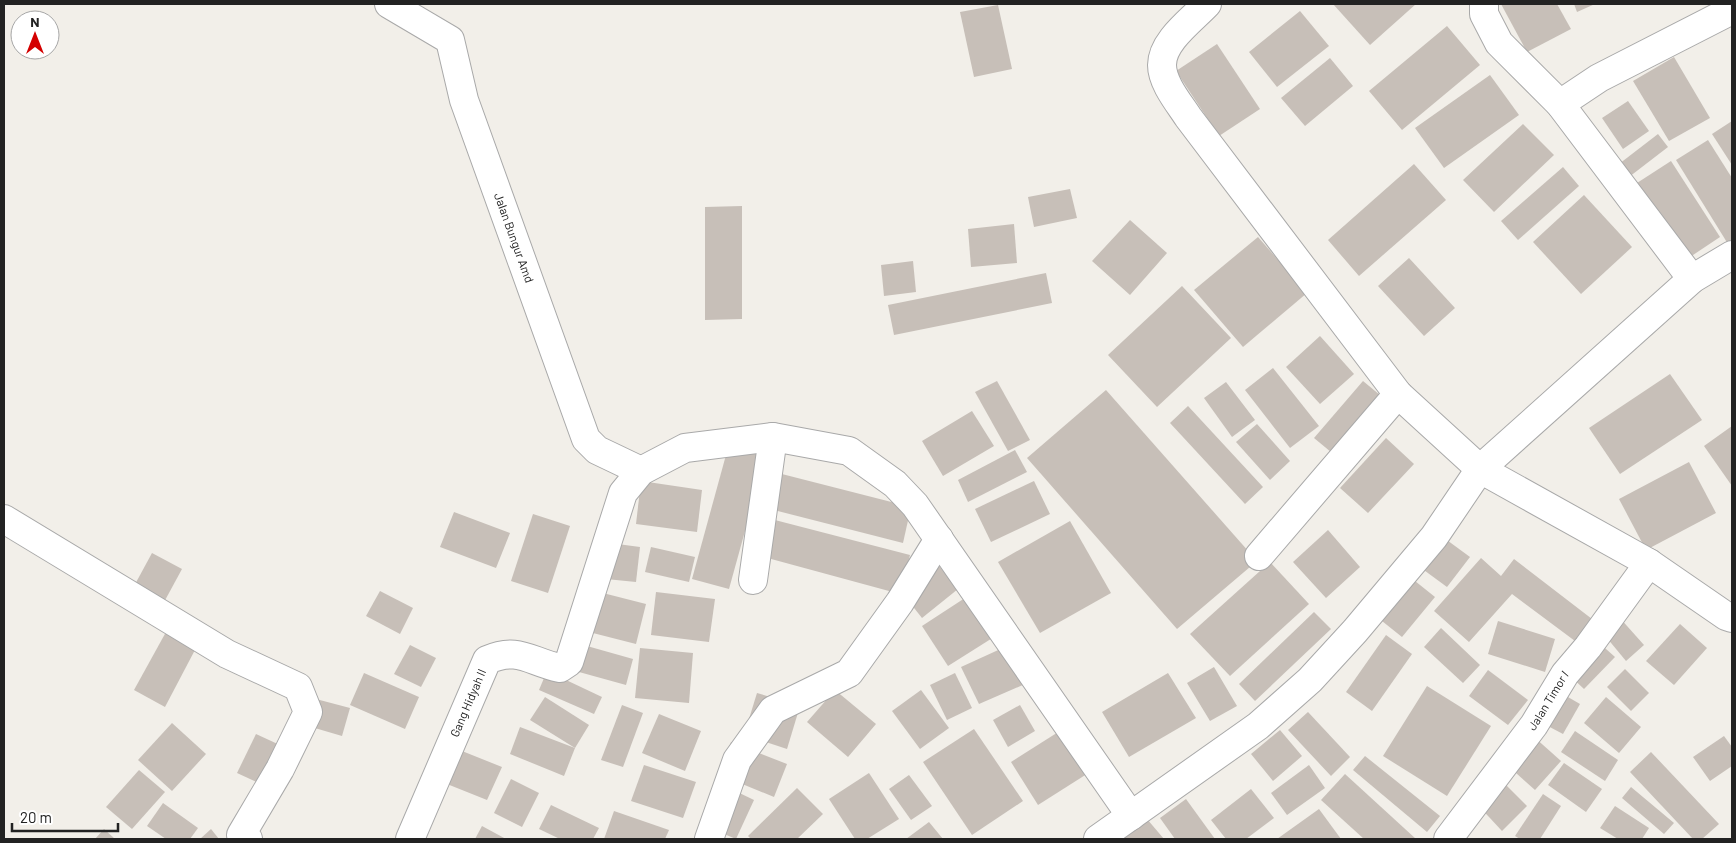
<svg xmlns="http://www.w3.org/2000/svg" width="1736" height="843" font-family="Barlow,sans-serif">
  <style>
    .building { fill: #c7bfb8 }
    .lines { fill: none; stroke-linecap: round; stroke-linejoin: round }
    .minor-casing { stroke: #a9a9a9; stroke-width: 30 }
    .minor { stroke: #fff; stroke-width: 28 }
    .labels { text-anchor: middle; stroke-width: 4; stroke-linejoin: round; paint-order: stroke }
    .street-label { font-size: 12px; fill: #222; stroke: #fff }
  </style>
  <rect width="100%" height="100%" fill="#f2efe9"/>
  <g class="building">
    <polygon points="1333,4 1416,4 1370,45"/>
    <polygon points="1501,4 1557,4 1571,29 1527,52"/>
    <polygon points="1574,4 1595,4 1577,12"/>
    <polygon points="998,5 1012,69 974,77 960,12"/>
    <polygon points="1300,11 1329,46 1277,87 1249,52"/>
    <polygon points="1447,26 1480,65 1402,130 1369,91"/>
    <polygon points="1217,44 1260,109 1219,136 1176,71"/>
    <polygon points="1674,57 1710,118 1669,141 1633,81"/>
    <polygon points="1330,58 1353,86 1305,126 1281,98"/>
    <polygon points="1490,75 1519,115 1444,168 1415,128"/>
    <polygon points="1628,101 1649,131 1623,149 1602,118"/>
    <polygon points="1732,121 1732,165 1712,134"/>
    <polygon points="1523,124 1554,155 1494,212 1463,180"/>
    <polygon points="1658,134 1668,147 1629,177 1619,164"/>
    <polygon points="1708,140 1732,178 1732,241 1728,244 1676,160"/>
    <polygon points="1671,161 1720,237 1687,259 1637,183"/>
    <polygon points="1414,164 1446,200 1359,276 1328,240"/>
    <polygon points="1563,167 1579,186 1518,240 1501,221"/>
    <polygon points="1070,189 1077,218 1034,227 1028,197"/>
    <polygon points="1584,195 1632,247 1581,294 1533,242"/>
    <polygon points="742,206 742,319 705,320 705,207"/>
    <polygon points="1130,220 1167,253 1130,295 1092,261"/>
    <polygon points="1014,224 1017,263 971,267 968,229"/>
    <polygon points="1258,237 1307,293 1243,347 1194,290"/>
    <polygon points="1409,258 1455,308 1424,336 1378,286"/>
    <polygon points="913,261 916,292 884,296 881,265"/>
    <polygon points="1046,273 1052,303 894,335 888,305"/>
    <polygon points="1182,286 1231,338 1157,407 1108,355"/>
    <polygon points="1320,336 1354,374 1320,404 1286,367"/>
    <polygon points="1273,368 1319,426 1290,448 1245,390"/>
    <polygon points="1670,374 1702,420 1620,474 1589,428"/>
    <polygon points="997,381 1030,440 1008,451 975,392"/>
    <polygon points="1363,381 1386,400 1337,457 1314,438"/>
    <polygon points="1226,382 1255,420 1232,437 1204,398"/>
    <polygon points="1106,390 1257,561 1177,629 1027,458"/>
    <polygon points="1188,406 1263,487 1245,504 1170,423"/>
    <polygon points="972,411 994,446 943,476 922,441"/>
    <polygon points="1257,424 1290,461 1270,480 1236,442"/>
    <polygon points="1732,426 1732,486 1704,446"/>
    <polygon points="1386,438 1414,464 1368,513 1340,488"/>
    <polygon points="729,444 766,455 729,589 692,579"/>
    <polygon points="1015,450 1027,472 968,502 958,480"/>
    <polygon points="1689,462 1716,513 1646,550 1619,499"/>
    <polygon points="774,472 911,507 903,543 766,508"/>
    <polygon points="641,481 702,490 697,532 636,524"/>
    <polygon points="1034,481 1050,514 991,542 975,509"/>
    <polygon points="454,512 510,533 496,568 440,547"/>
    <polygon points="533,514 570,526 548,593 511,581"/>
    <polygon points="771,519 910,555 900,594 760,556"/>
    <polygon points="1070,521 1111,593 1040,633 998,562"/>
    <polygon points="1328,530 1360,567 1326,598 1293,562"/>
    <polygon points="1440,535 1470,557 1447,587 1417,565"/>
    <polygon points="610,543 640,547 636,582 606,579"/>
    <polygon points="651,547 695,557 689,582 645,572"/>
    <polygon points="152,553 182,569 163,604 133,588"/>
    <polygon points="1481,558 1501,576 1514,559 1592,619 1575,641 1512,594 1469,642 1434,611"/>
    <polygon points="1270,562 1309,604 1230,676 1190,634"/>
    <polygon points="939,566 958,589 922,618 903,594"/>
    <polygon points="1415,581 1435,597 1402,637 1382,621"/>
    <polygon points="380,591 413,608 400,634 366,616"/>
    <polygon points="595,591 646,604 636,644 585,631"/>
    <polygon points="656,592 715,599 709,642 651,635"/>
    <polygon points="968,596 994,637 948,666 922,626"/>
    <polygon points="1314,612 1331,629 1255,701 1239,684"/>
    <polygon points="1619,617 1644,645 1626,661 1602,632"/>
    <polygon points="1498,621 1555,639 1545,672 1488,654"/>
    <polygon points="1680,624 1707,648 1674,685 1646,661"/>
    <polygon points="1441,628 1480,665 1463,683 1424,647"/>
    <polygon points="166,632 196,648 165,707 134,690"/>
    <polygon points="1386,635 1412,654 1372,711 1346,692"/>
    <polygon points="1597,641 1615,657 1584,689 1567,673"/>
    <polygon points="410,645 436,658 421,687 394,674"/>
    <polygon points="587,646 633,659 626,685 579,672"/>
    <polygon points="1007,646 1025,684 979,704 961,667"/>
    <polygon points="640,648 693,653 689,703 635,698"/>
    <polygon points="1214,667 1237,706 1210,721 1187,683"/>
    <polygon points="1625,669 1649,693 1631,711 1607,687"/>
    <polygon points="1488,670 1528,700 1508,725 1469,696"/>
    <polygon points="547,671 602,697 594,714 539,690"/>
    <polygon points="364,673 419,697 405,729 350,705"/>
    <polygon points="955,673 972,708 947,720 930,685"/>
    <polygon points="1168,673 1196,718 1129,757 1102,712"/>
    <polygon points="1427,686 1491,726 1447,796 1383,756"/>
    <polygon points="835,690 876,724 848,757 807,722"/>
    <polygon points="921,690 949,728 920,749 892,711"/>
    <polygon points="757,693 800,706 787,749 744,735"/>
    <polygon points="1561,693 1580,704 1563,734 1544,724"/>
    <polygon points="545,697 589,725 575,748 530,720"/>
    <polygon points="1606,697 1641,727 1619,753 1584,723"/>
    <polygon points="316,699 350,708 342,736 308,726"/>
    <polygon points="622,705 643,713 623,767 601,760"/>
    <polygon points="1020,705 1035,731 1008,747 993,720"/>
    <polygon points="1308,712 1350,757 1331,776 1288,730"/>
    <polygon points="659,714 701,731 685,771 642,753"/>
    <polygon points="172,723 206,754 172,791 138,760"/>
    <polygon points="520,727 575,748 564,776 510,754"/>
    <polygon points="974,729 1023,801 972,835 923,762"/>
    <polygon points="1063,729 1090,772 1038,805 1011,762"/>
    <polygon points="1280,730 1302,756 1273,781 1251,754"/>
    <polygon points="1575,731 1618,760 1605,781 1561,752"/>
    <polygon points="256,734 282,746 263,785 237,773"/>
    <polygon points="1533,736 1561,761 1535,790 1506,764"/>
    <polygon points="1724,736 1732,747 1732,766 1710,781 1693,757"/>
    <polygon points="731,742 787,764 774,797 718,774"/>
    <polygon points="462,751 502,767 487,800 447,784"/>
    <polygon points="1651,752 1719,824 1702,839 1693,839 1630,772"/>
    <polygon points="1365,756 1440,816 1427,832 1353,770"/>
    <polygon points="1564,763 1602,789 1586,812 1548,785"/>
    <polygon points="644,765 696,782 683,818 631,801"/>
    <polygon points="1309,765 1325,788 1287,815 1271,793"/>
    <polygon points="139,770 165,792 132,829 106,807"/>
    <polygon points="869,773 899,819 867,839 855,839 829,799"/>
    <polygon points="1345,774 1416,839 1364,839 1321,800"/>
    <polygon points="909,775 932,806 911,820 889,789"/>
    <polygon points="511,779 539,793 522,827 494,813"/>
    <polygon points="1501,780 1527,806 1502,831 1476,803"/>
    <polygon points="725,786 754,800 736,839 705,826"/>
    <polygon points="1631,787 1674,823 1664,834 1622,798"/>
    <polygon points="797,788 823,814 797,839 751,839 748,836"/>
    <polygon points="1251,789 1274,818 1246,839 1226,839 1211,820"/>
    <polygon points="1543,794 1561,806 1540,839 1520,839 1515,836"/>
    <polygon points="1186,799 1215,839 1175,839 1160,818"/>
    <polygon points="163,803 198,828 190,839 166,839 147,826"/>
    <polygon points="551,805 599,828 593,839 560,839 539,829"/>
    <polygon points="1615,806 1649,828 1642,839 1618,839 1600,828"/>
    <polygon points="1319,809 1341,839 1277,839"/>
    <polygon points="614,811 669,830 665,839 604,839"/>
    <polygon points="1147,819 1164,839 1121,839"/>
    <polygon points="929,822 943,839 906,839"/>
    <polygon points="482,826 506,839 475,839"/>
    <polygon points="104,829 115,839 95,839"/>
    <polygon points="211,829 219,839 200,839"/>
  </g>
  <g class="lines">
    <g class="minor-casing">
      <g id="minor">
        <path id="s1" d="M389 4 450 40 464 100 586 439 597 450 641 471"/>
        <path d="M1207 4C1192 20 1162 41 1162 65 1162 83 1179 103 1188 117L1398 394 1480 469 1649 563 1726 616 1732 618"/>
        <polyline points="1484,4 1484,14 1499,43 1560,104 1692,279"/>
        <polyline points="1560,104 1599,78 1732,10"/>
        <polyline points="4,519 227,654 298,687 308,712 280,769 241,835 248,839"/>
        <polyline points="1259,556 1398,394"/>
        <polyline points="753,580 773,437"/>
        <path id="s2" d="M410 839 487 660C519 646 530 662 560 668L569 662 623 493 641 471 685 448 773 437 849 451 895 484 915 505 1131 816"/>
        <polyline points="709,839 737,760 773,710 849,673 900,602 939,539"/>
        <polyline points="1098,839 1258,726 1310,680 1355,631 1434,537 1480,469 1692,279 1732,255"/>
        <path id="s3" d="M1448 839 1534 725 1565 674 1588 647 1649 563"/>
      </g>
    </g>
    <use href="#minor" class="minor"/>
  </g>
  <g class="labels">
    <g class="street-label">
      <text dy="4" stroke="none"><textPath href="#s1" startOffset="279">Jalan Bungur Amd</textPath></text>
      <text dy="4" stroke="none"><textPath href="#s3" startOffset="171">Jalan Timor I</textPath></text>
      <text dy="4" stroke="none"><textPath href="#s2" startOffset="148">Gang Hidyah II</textPath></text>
    </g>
  </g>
  <rect width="1736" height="843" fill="none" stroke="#222222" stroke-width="10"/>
  <g transform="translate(35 35)"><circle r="24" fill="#ffffff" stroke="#a7a7a7"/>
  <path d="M0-4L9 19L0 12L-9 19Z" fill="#d40000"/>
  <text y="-8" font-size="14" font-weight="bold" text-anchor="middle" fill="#222222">N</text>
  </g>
  <path d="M12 823v8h106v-8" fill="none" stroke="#222222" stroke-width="2.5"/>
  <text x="20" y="823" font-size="15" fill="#222222" stroke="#ffffff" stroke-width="4" paint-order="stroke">20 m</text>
</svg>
